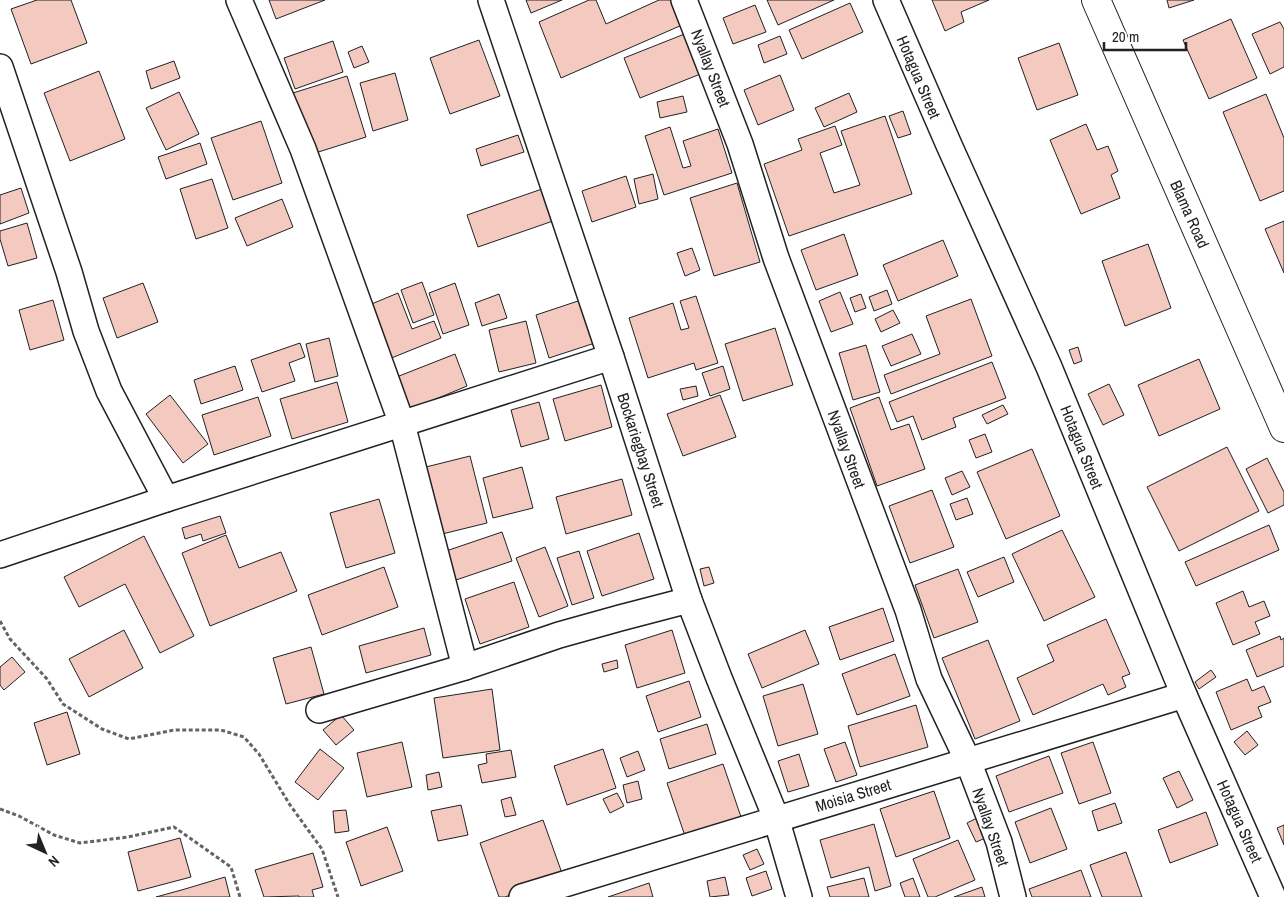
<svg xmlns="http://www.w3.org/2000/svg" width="1284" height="897" font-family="'Archivo Narrow',sans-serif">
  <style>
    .building { fill: #f3c9c0; stroke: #222 }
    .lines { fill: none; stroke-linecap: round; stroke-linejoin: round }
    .minor-casing { stroke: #222; stroke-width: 28 }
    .tertiary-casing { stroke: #222; stroke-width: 30 }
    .path { stroke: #646464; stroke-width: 3; stroke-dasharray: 4 2.5; stroke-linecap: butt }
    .minor { stroke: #fff; stroke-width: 25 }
    .tertiary { stroke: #fff; stroke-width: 28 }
    .labels { text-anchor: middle; stroke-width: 4; stroke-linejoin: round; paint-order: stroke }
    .street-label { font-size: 16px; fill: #222; stroke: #fff }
  </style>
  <rect width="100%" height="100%" fill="#fff"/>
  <g class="building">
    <polygon points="37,0 71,0 87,43 31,64 11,9"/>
    <polygon points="269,0 325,0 276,19"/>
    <polygon points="526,0 562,0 531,13"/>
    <polygon points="589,0 596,0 606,24 659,0 671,0 682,25 561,78 539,22"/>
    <polygon points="767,0 834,0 778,25"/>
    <polygon points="932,0 989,0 961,12 964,22 945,31"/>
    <polygon points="1167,0 1194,0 1169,8"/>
    <polygon points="850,3 863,32 802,59 789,30"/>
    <polygon points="755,5 766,32 733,44 723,18"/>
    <polygon points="1231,19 1257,78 1209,99 1183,40"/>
    <polygon points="1280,22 1284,29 1284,67 1270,74 1252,34"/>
    <polygon points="687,33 703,73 640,98 624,58"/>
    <polygon points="780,36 787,54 764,63 758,45"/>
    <polygon points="479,40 500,96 450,114 430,58"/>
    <polygon points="333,41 343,72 295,89 284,58"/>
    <polygon points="1059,43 1078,95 1037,110 1018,58"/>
    <polygon points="362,46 369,62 354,68 348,52"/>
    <polygon points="174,61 180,78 151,89 146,71"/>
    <polygon points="99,71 125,139 70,161 44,93"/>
    <polygon points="395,73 408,120 373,131 360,83"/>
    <polygon points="780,75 794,110 758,125 744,90"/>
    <polygon points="347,76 366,137 312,154 293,93"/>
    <polygon points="179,92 199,134 166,150 146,108"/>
    <polygon points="849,93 857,112 824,127 815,108"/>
    <polygon points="1266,94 1284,138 1284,191 1260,201 1223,112"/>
    <polygon points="683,96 687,112 660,118 657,102"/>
    <polygon points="903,111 911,134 898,138 889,116"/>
    <polygon points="885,116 912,194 789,236 764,164 802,150 798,139 835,126 842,145 820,153 834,193 860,185 841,131"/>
    <polygon points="261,121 282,183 233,200 211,138"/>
    <polygon points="1086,124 1097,150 1108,146 1118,171 1111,175 1120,198 1081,214 1050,140"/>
    <polygon points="670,127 683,168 691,166 683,141 718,129 732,173 664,195 645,136"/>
    <polygon points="518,135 524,152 481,166 476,149"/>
    <polygon points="200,143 207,164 166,179 158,157"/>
    <polygon points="653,174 658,199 639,204 634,179"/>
    <polygon points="626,176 636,207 592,222 582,191"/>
    <polygon points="212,179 228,228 196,239 180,189"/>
    <polygon points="737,183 760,262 714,276 690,198"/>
    <polygon points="21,188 29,213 0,224 0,195"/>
    <polygon points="542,189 553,221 478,247 467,215"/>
    <polygon points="282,199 293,227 247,246 235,218"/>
    <polygon points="1284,221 1284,273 1265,229"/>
    <polygon points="27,223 37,258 8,266 0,239 0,231"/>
    <polygon points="844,234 858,275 816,290 801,250"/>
    <polygon points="943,240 958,276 898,301 883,265"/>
    <polygon points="1148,244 1171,308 1125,326 1102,261"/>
    <polygon points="692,248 700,270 685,276 677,253"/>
    <polygon points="422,282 434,315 413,323 401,290"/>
    <polygon points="143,283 158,322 117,338 103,298"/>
    <polygon points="455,283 469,325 443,334 429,293"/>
    <polygon points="887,290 892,304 874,311 869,297"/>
    <polygon points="840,292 853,324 831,332 819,301"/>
    <polygon points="398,293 412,329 434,321 441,338 384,361 362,308"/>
    <polygon points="499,294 507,318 482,326 475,303"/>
    <polygon points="861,294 866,308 855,312 850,298"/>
    <polygon points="696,296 718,363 696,370 694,363 648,378 629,318 673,303 681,330 689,328 680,301"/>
    <polygon points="584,299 598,342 549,358 536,315"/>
    <polygon points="971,299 992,356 891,394 884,375 940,354 926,316"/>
    <polygon points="53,300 64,340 30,350 19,310"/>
    <polygon points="893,310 900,323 881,332 875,319"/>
    <polygon points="526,321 536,363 499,372 489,330"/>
    <polygon points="775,328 793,385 743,401 725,344"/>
    <polygon points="912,334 921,354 891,366 882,346"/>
    <polygon points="329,338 338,376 315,382 306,344"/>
    <polygon points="300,343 305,357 289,363 295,381 262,392 251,360"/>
    <polygon points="866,345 880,392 853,400 839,353"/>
    <polygon points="1078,347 1082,361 1074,364 1069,350"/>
    <polygon points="455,354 467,386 407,411 394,378"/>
    <polygon points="1199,359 1220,409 1159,436 1138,385"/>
    <polygon points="992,362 1006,398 953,418 956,427 922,440 913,416 897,422 889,402"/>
    <polygon points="235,366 243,390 201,404 194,380"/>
    <polygon points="723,366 730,389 710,396 702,373"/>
    <polygon points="337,382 348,422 292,439 280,399"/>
    <polygon points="1109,384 1124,415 1103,425 1088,394"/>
    <polygon points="601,385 612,427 565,441 553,399"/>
    <polygon points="696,386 698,396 683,400 680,389"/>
    <polygon points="170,395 208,444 183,463 146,414"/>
    <polygon points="720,395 736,437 683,456 667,414"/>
    <polygon points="258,397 271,436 214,455 202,415"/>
    <polygon points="879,397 891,430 909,424 925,469 877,486 850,408"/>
    <polygon points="539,402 549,439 521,447 511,410"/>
    <polygon points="1003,405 1008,414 987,424 982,415"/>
    <polygon points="985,434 992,452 976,458 969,440"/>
    <polygon points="1227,447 1259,511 1179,551 1147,487"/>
    <polygon points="1032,449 1060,516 1006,539 977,472"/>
    <polygon points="470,456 487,523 438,535 422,468"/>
    <polygon points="1267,458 1284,492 1284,505 1268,513 1246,469"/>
    <polygon points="522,467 533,508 493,518 483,478"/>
    <polygon points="962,471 970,487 952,495 945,478"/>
    <polygon points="622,479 632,515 566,534 556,497"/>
    <polygon points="932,490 954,547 910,563 889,506"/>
    <polygon points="967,498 973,514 956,520 950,504"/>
    <polygon points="379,499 395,553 346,568 330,513"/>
    <polygon points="220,516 226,533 203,541 201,534 185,539 182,528"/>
    <polygon points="1269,525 1279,550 1196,586 1185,562"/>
    <polygon points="1062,530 1095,597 1044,621 1012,554"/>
    <polygon points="502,532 512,561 456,580 446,551"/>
    <polygon points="639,533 654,579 602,596 587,551"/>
    <polygon points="226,535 239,568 281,552 297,591 210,626 182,553"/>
    <polygon points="144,536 194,636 160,653 125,584 79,607 64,577"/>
    <polygon points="545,547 568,606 539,617 516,558"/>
    <polygon points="579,551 594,598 572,605 557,558"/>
    <polygon points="1004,557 1014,582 978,597 967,572"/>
    <polygon points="384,567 398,607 322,635 308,595"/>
    <polygon points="709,567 714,583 704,586 700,569"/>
    <polygon points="958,569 978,622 934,638 915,585"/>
    <polygon points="514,582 529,627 480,644 465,599"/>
    <polygon points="1243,591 1249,607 1264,601 1270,616 1255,622 1260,634 1233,645 1216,603"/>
    <polygon points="883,608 894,641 840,660 829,627"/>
    <polygon points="1106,619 1130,674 1122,677 1126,687 1108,695 1103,684 1033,715 1017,678 1054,661 1047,645"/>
    <polygon points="424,628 431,655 366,673 359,646"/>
    <polygon points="124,630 143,668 89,697 69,659"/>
    <polygon points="672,630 685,673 637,688 625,645"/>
    <polygon points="805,630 819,664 762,688 748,654"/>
    <polygon points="1280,636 1281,640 1284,638 1284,666 1257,677 1246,650"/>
    <polygon points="988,640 1020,721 975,739 942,658"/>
    <polygon points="311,647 324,694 286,704 273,658"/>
    <polygon points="895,654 910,696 857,715 842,674"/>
    <polygon points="12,657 25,672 4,690 0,685 0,667"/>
    <polygon points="617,660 618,668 604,672 602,664"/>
    <polygon points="1211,670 1216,677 1199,689 1195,682"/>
    <polygon points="1247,679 1252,691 1264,686 1271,702 1258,707 1262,717 1231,730 1216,692"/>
    <polygon points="689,681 701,717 658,732 646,696"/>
    <polygon points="803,684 818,734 778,746 763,696"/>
    <polygon points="492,689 500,750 443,758 434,698"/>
    <polygon points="916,705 928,747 860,767 848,726"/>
    <polygon points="67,712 80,754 47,765 34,723"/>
    <polygon points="341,715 354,730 336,745 323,730"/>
    <polygon points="707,724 716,754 669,769 660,739"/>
    <polygon points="1247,731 1258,745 1245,755 1234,742"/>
    <polygon points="402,742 412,787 367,797 357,753"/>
    <polygon points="845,742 857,775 836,782 824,749"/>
    <polygon points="1093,742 1111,793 1079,804 1061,753"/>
    <polygon points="320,749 344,768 318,800 295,782"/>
    <polygon points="603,749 616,788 567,805 554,766"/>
    <polygon points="511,750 516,777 482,783 478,765 487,763 486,754"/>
    <polygon points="638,751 645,770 627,777 620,758"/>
    <polygon points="799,754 809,786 788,792 778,761"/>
    <polygon points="1049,756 1063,793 1009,812 996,776"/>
    <polygon points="723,764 741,817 685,836 667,783"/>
    <polygon points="1179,771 1193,800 1177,808 1163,778"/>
    <polygon points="439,772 442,787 428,790 426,775"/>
    <polygon points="638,781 642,799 627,803 623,785"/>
    <polygon points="934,791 950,838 896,857 880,809"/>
    <polygon points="617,793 624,806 610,813 603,799"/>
    <polygon points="511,797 516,815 505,817 501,800"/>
    <polygon points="1115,803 1122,823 1098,831 1092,811"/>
    <polygon points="461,805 468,835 438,841 431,811"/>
    <polygon points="1051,808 1067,849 1030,863 1015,822"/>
    <polygon points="346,810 349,831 335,833 333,811"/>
    <polygon points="1206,812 1218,845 1170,863 1158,830"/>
    <polygon points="979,817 988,837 976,842 967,823"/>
    <polygon points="543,820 563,876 505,897 499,897 480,843"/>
    <polygon points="874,824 891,886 875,891 869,867 831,878 820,840"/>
    <polygon points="1284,825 1284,845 1277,828"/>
    <polygon points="387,827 403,871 361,886 346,842"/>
    <polygon points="180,838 191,877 138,891 128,852"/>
    <polygon points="958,840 975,880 935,897 928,897 913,859"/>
    <polygon points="757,849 764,864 750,870 743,855"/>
    <polygon points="1126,852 1142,897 1102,897 1090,865"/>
    <polygon points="313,853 323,887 312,890 314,897 299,897 299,896 264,897 255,870"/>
    <polygon points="1081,870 1091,897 1032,897 1029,889"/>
    <polygon points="766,871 772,889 752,896 746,878"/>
    <polygon points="225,877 230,897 156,897 185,889"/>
    <polygon points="725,877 729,895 710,897 707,881"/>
    <polygon points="864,878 869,897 830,897 827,887"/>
    <polygon points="913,878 920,897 905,897 900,883"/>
    <polygon points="649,883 653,897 608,897"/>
    <polygon points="982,887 985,897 954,897"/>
  </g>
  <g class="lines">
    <g class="minor-casing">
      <g id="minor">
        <polyline points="239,0 303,149 402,424 465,667"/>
        <polyline points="491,0 611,357 689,600 719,678 776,818 799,897"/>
        <polyline points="684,0 740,144 776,258 908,610 929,679 968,761 999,842 1013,897"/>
        <polyline points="886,0 949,145 1049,367 1184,695 1273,897"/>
        <polyline points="0,67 69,272 86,331 109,391 166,499"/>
        <polyline points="0,555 166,499 611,357"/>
        <polyline points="319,710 465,667 559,635 620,618 689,600"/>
        <polyline points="522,897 1184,695"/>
      </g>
    </g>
    <g class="tertiary-casing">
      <polyline id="tertiary" points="1096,0 1284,428"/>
    </g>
    <g class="path">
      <polyline points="0,621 10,639 47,679 63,704 102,729 129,739 174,730 221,730 244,737 259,754 290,805 322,849 338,897"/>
      <polyline points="0,809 19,816 54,835 80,843 128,837 174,827 231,867 240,897"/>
    </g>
    <use href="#minor" class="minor"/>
    <use href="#tertiary" class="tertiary"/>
  </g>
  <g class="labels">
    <g class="street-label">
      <text transform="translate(711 68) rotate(69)" y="6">Nyallay Street</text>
      <text transform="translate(919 77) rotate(67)" y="6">Hotagua Street</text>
      <text transform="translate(1190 214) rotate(66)" y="6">Blama Road</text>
      <text transform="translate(1082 447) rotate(68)" y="6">Hotagua Street</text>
      <text transform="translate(847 449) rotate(70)" y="6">Nyallay Street</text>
      <text transform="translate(641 450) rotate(72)" y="6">Bockariegbay Street</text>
      <text transform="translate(853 795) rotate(-17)" y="6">Moisia Street</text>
      <text transform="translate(1240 821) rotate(66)" y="6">Hotagua Street</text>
      <text transform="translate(991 827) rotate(71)" y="6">Nyallay Street</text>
    </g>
  </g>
  <g transform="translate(45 852) rotate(136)" stroke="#ffffff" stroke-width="4" paint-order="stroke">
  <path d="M0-4L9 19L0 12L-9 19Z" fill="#222222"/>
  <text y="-8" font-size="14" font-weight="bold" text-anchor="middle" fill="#222222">N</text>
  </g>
  <path d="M1104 42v8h82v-8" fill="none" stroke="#222222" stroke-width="2.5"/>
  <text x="1112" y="42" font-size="15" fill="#222222" stroke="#ffffff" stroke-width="4" paint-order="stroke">20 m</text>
</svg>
